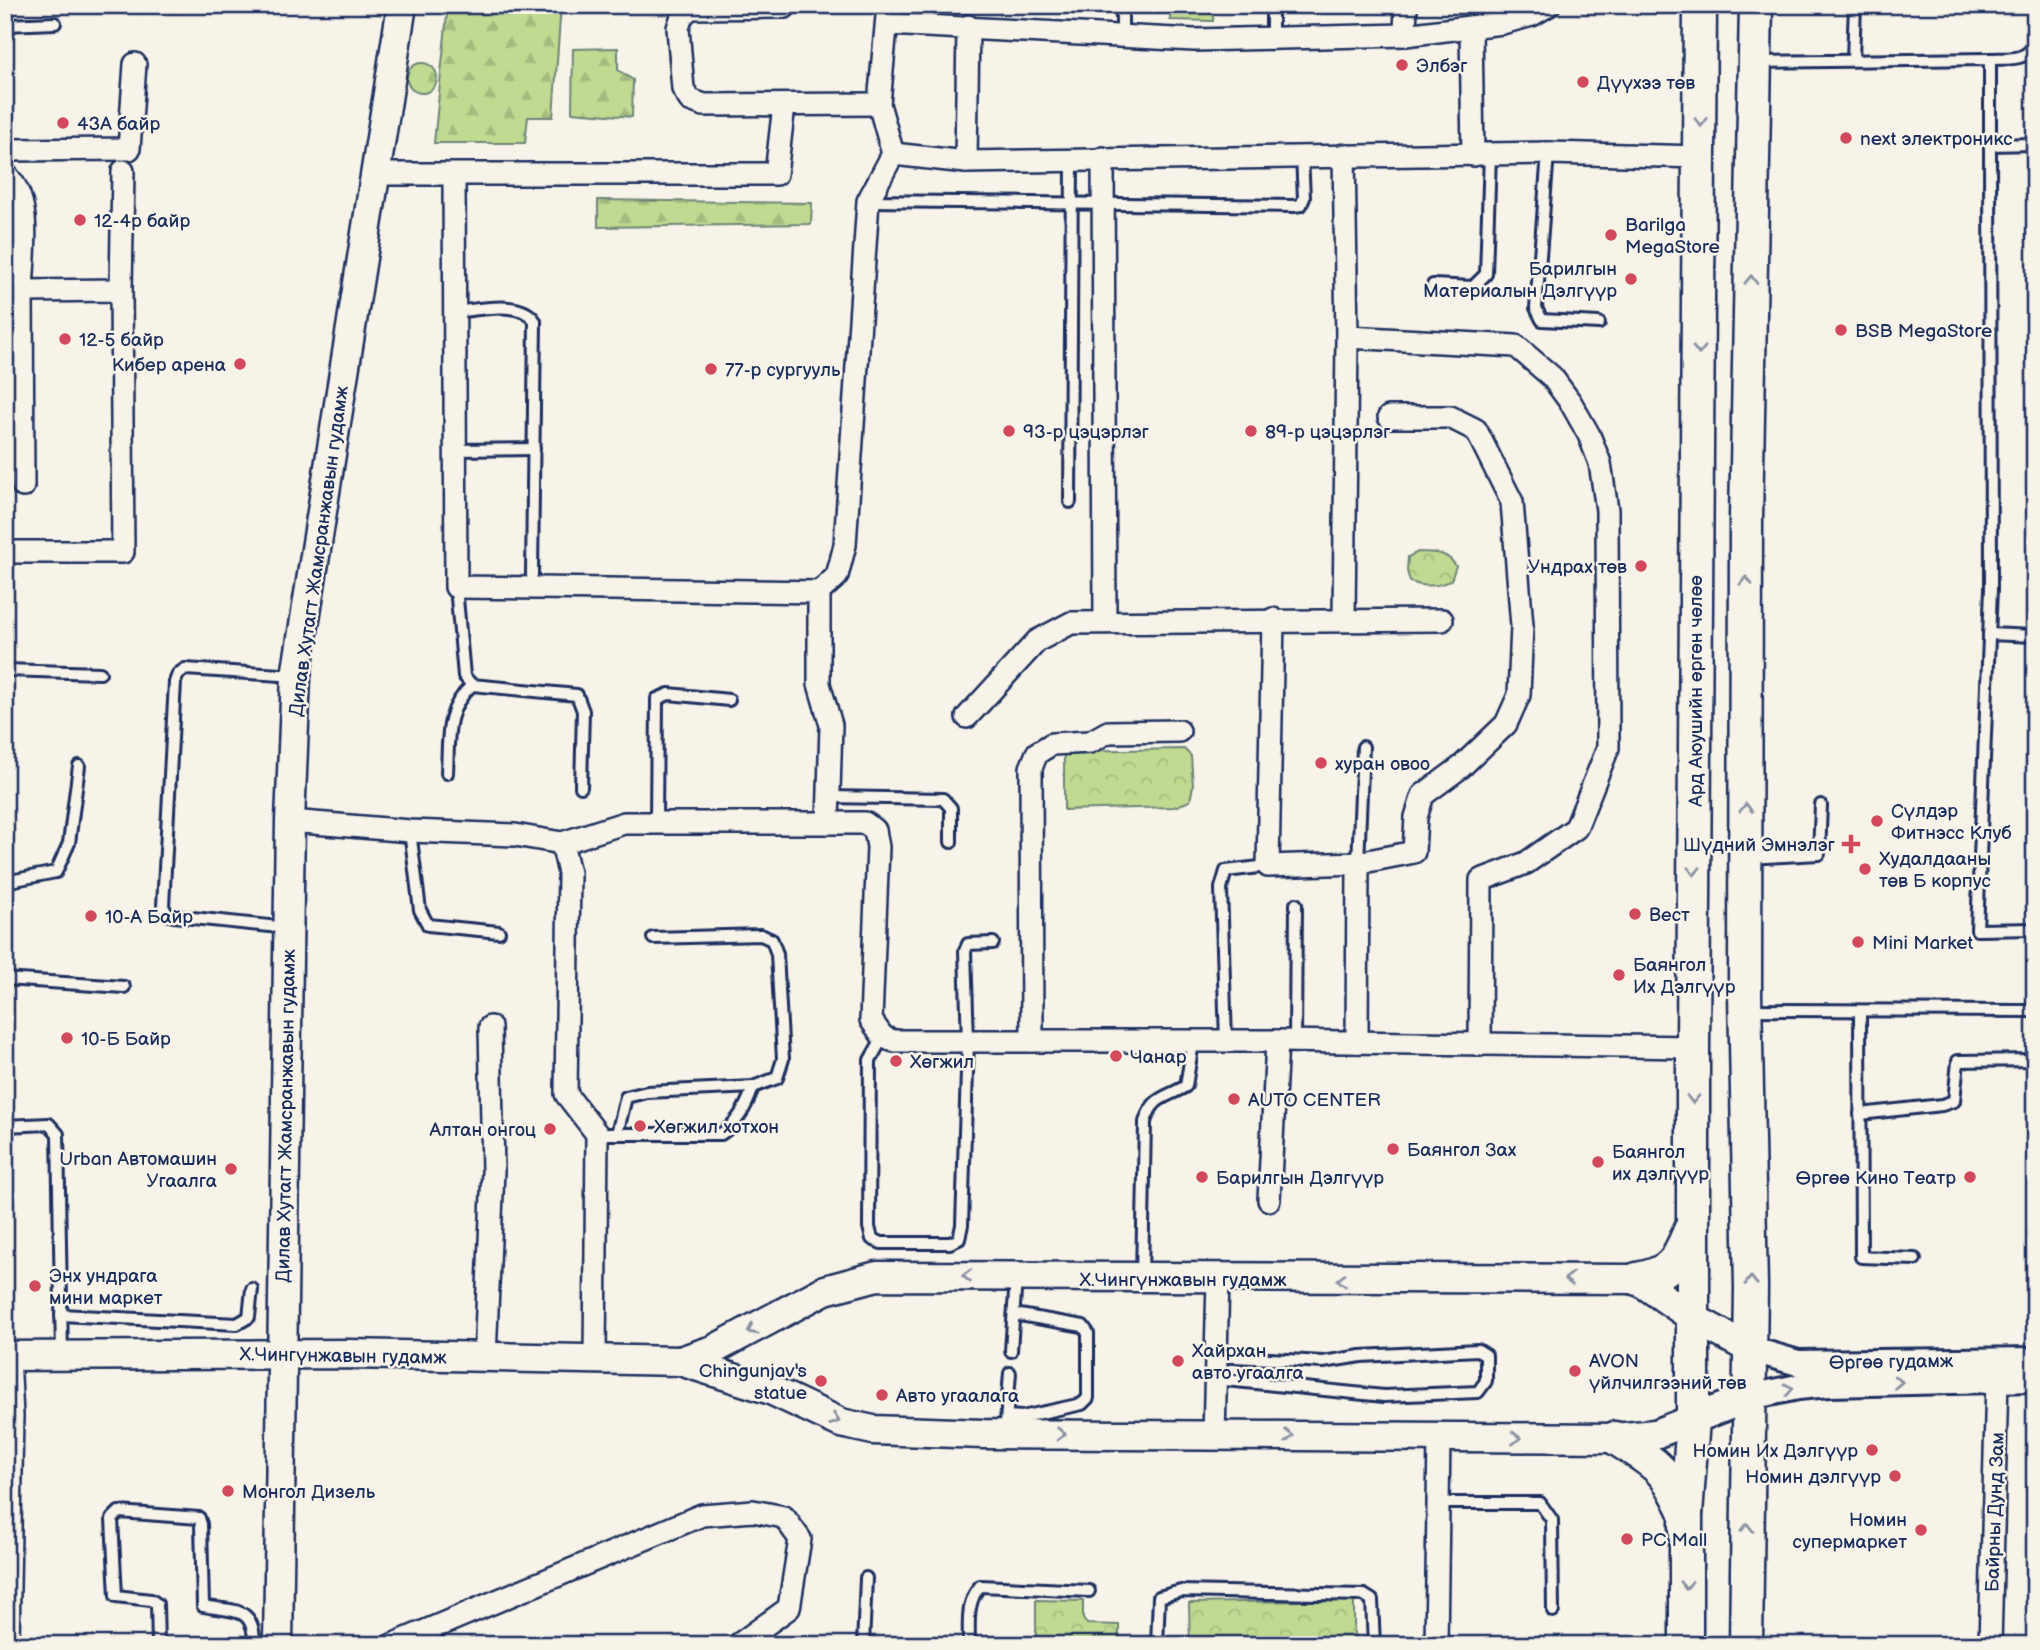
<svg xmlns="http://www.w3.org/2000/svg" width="2040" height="1650" font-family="'Balsamiq Sans',sans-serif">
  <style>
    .forest { fill: url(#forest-firs); stroke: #6e8478; stroke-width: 2 }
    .park { fill: url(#park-crowns); stroke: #6e8478; stroke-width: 2 }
    .pitch { fill: #c0da91; stroke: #6e8478; stroke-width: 2 }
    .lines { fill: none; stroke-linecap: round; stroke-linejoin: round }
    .service-casing { stroke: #1b2f5e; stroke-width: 16 }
    .minor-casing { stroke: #1b2f5e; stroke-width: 26 }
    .tertiary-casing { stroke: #1b2f5e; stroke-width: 30 }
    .secondary-casing { stroke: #1b2f5e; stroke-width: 33 }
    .primary-casing { stroke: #1b2f5e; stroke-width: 37 }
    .service { stroke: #f7f3e8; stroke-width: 10 }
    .minor { stroke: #f7f3e8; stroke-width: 21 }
    .tertiary { stroke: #f7f3e8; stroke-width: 24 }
    .secondary { stroke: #f7f3e8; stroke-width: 28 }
    .primary { stroke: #f7f3e8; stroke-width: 32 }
    .oneway { stroke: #8991a3 }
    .poi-dot { fill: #d1495b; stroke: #f7f3e8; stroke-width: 2.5 }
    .labels { text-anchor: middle; stroke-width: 5; stroke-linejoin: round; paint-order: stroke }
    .poi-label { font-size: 19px; fill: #1b2f5e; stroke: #f7f3e8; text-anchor: start }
    .street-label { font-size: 19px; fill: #1b2f5e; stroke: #f7f3e8 }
  </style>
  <defs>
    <pattern id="forest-firs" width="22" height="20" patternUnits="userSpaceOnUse" patternTransform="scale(1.75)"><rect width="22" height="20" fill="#c0da91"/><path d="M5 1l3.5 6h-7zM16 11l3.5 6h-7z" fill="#a4bb7f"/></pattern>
    <pattern id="park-crowns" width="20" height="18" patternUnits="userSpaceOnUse" patternTransform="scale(1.75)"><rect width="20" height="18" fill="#c0da91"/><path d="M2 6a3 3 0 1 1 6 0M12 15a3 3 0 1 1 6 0" fill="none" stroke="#a4bb7f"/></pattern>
  </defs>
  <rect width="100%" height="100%" fill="#f7f3e8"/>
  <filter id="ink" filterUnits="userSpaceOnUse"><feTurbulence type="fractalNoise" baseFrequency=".0143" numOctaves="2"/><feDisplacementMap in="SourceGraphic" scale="14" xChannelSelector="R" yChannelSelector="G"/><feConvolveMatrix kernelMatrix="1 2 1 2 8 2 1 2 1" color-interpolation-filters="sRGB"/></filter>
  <g filter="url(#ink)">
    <g class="forest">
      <polygon points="448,5 561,5 553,117 528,117 525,143 434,143"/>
      <polygon points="618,48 618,70 633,80 632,117 572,112 573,49"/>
      <circle cx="422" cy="78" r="15"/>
      <polygon points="598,200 812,203 811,224 598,227"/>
    </g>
    <g class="park">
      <path d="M1418 552C1435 553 1446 551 1456 566L1451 580C1439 587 1423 587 1410 582L1407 571 1408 557Z"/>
      <polygon points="1184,749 1191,756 1193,786 1190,801 1174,807 1064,810 1064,751"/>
      <polygon points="1036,1600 1083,1601 1083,1619 1087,1624 1119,1625 1119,1645 1036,1645"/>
      <polygon points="1354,1600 1354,1645 1190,1645 1189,1603"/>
    </g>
    <polygon class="pitch" points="1171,5 1214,5 1213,21 1170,20"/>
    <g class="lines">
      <g class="service-casing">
        <g id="service">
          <polyline points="172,5 178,5"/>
          <polyline points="1272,5 1272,36"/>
          <polyline points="5,25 55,23"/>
          <polyline points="1122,35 1122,5"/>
          <polyline points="1853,59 1855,5"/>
          <path d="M1990 59C2010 58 2026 62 2035 43"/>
          <polyline points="1759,62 1990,59 1990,145 2035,144"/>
          <polyline points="1990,145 1991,589 1977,930 2035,929"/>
          <polyline points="1548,153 1536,308 1542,320 1599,323"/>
          <polyline points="868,201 1294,206 1301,205 1304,198 1302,156"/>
          <polyline points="1433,285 1473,287 1486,274 1490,154"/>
          <path d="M455 312C478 310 521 299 535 321L532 575"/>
          <polyline points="455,450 534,449"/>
          <polyline points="1070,502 1072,159"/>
          <polyline points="456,587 464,676 472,685 577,695 583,711 581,787"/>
          <polyline points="1989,634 2035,636"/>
          <polyline points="5,670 100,673"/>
          <path d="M447 773C449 737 444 711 472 685"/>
          <polyline points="829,797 943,799 951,808 951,842"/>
          <polyline points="656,823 657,699 669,694 729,700"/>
          <polyline points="410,831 420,910 428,925 499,932"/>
          <polyline points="1748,858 1819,854 1821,805"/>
          <polyline points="1358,863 1363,747"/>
          <polyline points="5,882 56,872 69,843 79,766"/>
          <polyline points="288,928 174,916 167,914 163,906 175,682 178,674 185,669 296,676"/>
          <polyline points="5,979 124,987"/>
          <polyline points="1747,1010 2035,1011"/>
          <polyline points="1860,1012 1861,1257 1915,1259"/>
          <polyline points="883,1037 870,1060 869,1227 872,1239 881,1243 950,1243 959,1239 962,1225 968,1041 965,951 968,944 993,943"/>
          <polyline points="1226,1041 1221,888 1226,871 1268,866"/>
          <polyline points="1295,1041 1296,904"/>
          <polyline points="1860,1114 1942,1105 1954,1101 1958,1061 2035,1060"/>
          <polyline points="5,1126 49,1124 58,1134 62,1355"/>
          <path d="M597 1134H721C738 1123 747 1106 753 1087L777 1078 783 1059 777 954 772 940 761 935 653 938"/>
          <polyline points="617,1134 626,1097 647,1092 753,1087"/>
          <path d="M1142 1277 1145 1122C1153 1096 1164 1099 1186 1086L1193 1043"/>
          <polyline points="61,1315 237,1324 249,1317 252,1289"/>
          <polyline points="1011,1351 1016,1277"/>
          <polyline points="1215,1379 1384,1396 1478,1392 1486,1381 1486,1355 1478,1350 1361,1356 1323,1362 1216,1356"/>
          <polyline points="1007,1416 1022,1417 1082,1404 1088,1398 1088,1333 1083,1326 1014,1314"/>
          <polyline points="1006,1422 1010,1373"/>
          <polyline points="1439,1503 1540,1503 1552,1520 1553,1611"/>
          <path d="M158 1645 157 1604 151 1600 116 1596 112 1519 119 1512 199 1518 201 1524 203 1606C233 1612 255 1605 254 1645"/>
          <polyline points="863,1645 866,1578"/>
          <path d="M969 1645C969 1624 966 1602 980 1586L1089 1591"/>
          <polyline points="1157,1645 1159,1597 1181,1591 1364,1595 1372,1600 1374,1645"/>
        </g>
      </g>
      <g class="minor-casing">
        <g id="minor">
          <polyline points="785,7 690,8 682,16 678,28 683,89 690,100 704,105 879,104"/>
          <polyline points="887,24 1194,40 1405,35 1502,23 1532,15 1549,5"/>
          <polyline points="1471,29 1473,155"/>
          <polyline points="1405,35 1406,5"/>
          <polyline points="5,150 129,149 135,64"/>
          <polyline points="893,154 966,162 1548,153 1701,157"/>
          <polyline points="1103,158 1105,621"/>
          <polyline points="966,162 968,26"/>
          <path d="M5 174C34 199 23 255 22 291L121 290 123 552H5"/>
          <polyline points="374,174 776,174 784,105"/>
          <polyline points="454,176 456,587 819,592"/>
          <polyline points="121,290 123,171"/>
          <polyline points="22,291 23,486"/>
          <polyline points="1347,337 1516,346 1552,377 1571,403 1589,435 1600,463 1607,510 1608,748 1576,828 1526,863 1481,880 1480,1045"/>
          <polyline points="1273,619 1268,866 1358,863 1414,852 1416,817 1423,795 1461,767 1506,724 1519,695 1522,626 1512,502 1476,430 1450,417 1389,417"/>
          <polyline points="1344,619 1347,337 1344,155"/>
          <polyline points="967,717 1037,641 1071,623 1442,620"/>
          <polyline points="290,821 410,831 515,835 562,843 624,823 865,823 875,830 878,847 871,1020 883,1037 894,1041 1277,1041 1693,1047"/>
          <polyline points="828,823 831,725 819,684 819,592 837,576 845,545 868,201 893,154 879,104 888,5"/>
          <polyline points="562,843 569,873 566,1094 597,1134 595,1359"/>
          <polyline points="1032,1041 1031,768 1037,753 1052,744 1090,742 1108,732 1179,731"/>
          <polyline points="1357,1042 1358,863"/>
          <polyline points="1269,1200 1277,1041"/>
          <polyline points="485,1357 493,1171 490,1027"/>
          <polyline points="1214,1436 1218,1279"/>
          <polyline points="8,1645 12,1416 9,1356"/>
          <polyline points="392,1645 702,1515 753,1511 784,1517 800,1539 789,1608 738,1645"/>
          <polyline points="1436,1645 1439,1437"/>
          <polyline points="1990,1645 1997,1379"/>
        </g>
      </g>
      <g class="tertiary-casing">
        <g id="tertiary">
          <polyline points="1750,1349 1798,1363 2035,1360"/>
          <polyline points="1750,1397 1798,1387 1829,1384 2035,1379"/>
        </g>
      </g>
      <g class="secondary-casing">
        <g id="secondary">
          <polyline points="5,1356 349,1354 680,1361 771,1390 841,1423 873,1430 983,1434 1615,1438 1655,1434 1750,1397"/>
          <polyline points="680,1361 713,1350 825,1290 877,1276 1637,1279 1693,1318 1750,1349"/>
          <polyline points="278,1645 290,821 296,676 402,5"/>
        </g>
      </g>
      <g class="primary-casing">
        <g id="primary">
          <path d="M1637 1279C1672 1273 1677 1261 1690 1230"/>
          <path d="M1615 1438C1656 1464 1666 1468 1686 1513"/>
          <polyline points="1686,1645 1686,1514 1693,1420 1693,1047 1700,5"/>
          <polyline points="1746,1645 1751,1287 1745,993 1746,519 1756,5"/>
        </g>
      </g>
      <use href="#service" class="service"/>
      <use href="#minor" class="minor"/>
      <use href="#tertiary" class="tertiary"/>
      <use href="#secondary" class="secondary"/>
      <use href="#primary" class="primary"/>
    </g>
    <defs><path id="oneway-chevron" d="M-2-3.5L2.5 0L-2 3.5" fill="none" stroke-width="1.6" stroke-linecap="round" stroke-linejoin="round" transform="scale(1.75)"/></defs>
    <g class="oneway">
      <use href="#oneway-chevron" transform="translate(1701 122) rotate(90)"/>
      <use href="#oneway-chevron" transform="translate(1751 280) rotate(-89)"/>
      <use href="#oneway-chevron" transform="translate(1699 350) rotate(91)"/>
      <use href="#oneway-chevron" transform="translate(1746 581) rotate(-90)"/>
      <use href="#oneway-chevron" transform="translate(1746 808) rotate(-90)"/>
      <use href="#oneway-chevron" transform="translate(1694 871) rotate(90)"/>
      <use href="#oneway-chevron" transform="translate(1693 1099) rotate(90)"/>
      <use href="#oneway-chevron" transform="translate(967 1276) rotate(-179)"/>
      <use href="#oneway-chevron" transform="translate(1569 1279) rotate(180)"/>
      <use href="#oneway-chevron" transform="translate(1342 1280) rotate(-180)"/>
      <use href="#oneway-chevron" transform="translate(1751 1281) rotate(-91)"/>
      <use href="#oneway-chevron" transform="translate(752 1330) rotate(152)"/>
      <use href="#oneway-chevron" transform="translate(1898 1382) rotate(-2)"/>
      <use href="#oneway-chevron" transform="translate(1789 1389) rotate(-11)"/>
      <use href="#oneway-chevron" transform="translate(835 1420) rotate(19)"/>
      <use href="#oneway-chevron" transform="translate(1061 1434) rotate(1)"/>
      <use href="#oneway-chevron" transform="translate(1289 1436)"/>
      <use href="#oneway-chevron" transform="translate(1516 1438)"/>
      <use href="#oneway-chevron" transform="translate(1747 1528) rotate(-90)"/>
      <use href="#oneway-chevron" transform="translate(1686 1585) rotate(90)"/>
    </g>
  </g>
  <g class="poi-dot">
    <circle cx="1402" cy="65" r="7"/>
    <circle cx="1583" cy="82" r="7"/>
    <circle cx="63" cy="123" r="7"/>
    <circle cx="1846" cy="138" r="7"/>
    <circle cx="80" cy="220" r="7"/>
    <circle cx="1611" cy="235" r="7"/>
    <circle cx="1631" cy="279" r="7"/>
    <circle cx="1841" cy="330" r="7"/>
    <circle cx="65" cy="339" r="7"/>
    <circle cx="240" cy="364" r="7"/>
    <circle cx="711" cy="369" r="7"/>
    <circle cx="1009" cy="431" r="7"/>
    <circle cx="1251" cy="431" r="7"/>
    <circle cx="1641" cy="566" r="7"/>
    <circle cx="1321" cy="763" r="7"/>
    <circle cx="1877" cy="821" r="7"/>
    <path d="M1847.5 833.5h7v7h7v7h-7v7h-7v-7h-7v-7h7z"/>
    <circle cx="1865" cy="869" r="7"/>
    <circle cx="1635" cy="914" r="7"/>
    <circle cx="91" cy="916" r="7"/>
    <circle cx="1858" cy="942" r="7"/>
    <circle cx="1619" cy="975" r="7"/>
    <circle cx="67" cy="1038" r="7"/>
    <circle cx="1116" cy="1056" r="7"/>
    <circle cx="896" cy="1061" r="7"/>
    <circle cx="1234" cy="1099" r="7"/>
    <circle cx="640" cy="1126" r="7"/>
    <circle cx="550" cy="1129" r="7"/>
    <circle cx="1393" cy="1149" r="7"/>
    <circle cx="1598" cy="1162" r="7"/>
    <circle cx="231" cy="1169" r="7"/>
    <circle cx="1202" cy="1177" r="7"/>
    <circle cx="1970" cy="1177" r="7"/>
    <circle cx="35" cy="1286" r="7"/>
    <circle cx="1178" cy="1361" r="7"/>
    <circle cx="1575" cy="1371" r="7"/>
    <circle cx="821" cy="1381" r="7"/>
    <circle cx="882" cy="1395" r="7"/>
    <circle cx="1872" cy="1450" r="7"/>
    <circle cx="1895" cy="1476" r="7"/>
    <circle cx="228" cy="1491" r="7"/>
    <circle cx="1921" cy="1530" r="7"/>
    <circle cx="1627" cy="1539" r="7"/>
  </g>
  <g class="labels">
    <g class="poi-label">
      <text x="1416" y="72">Элбэг</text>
      <text x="1597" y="89">Дүүхээ төв</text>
      <text x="77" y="130">43А байр</text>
      <text x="1860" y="145">next электроникс</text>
      <text x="94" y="227">12-4р байр</text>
      <text x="1625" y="231">Barilga<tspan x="1625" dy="22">MegaStore</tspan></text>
      <text x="1617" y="275" text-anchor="end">Барилгын<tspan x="1617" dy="22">Материалын Дэлгүүр</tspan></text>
      <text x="1855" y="337">BSB MegaStore</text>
      <text x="79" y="346">12-5 байр</text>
      <text x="226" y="371" text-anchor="end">Кибер арена</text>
      <text x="725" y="376">77-р сургууль</text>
      <text x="1023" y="438">93-р цэцэрлэг</text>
      <text x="1265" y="438">89-р цэцэрлэг</text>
      <text x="1627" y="573" text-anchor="end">Ундрах төв</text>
      <text x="1335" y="770">хуран овоо</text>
      <text x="1891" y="817">Сүлдэр<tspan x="1891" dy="22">Фитнэсс Kлуб</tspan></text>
      <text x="1835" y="851" text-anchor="end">Шүдний Эмнэлэг</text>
      <text x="1879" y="865">Худалдааны<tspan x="1879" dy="22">төв Б корпус</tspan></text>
      <text x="1649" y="921">Вест</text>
      <text x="105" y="923">10-A Байр</text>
      <text x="1872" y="949">Mini Market</text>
      <text x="1633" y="971">Баянгол<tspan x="1633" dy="22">Их Дэлгүүр</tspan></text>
      <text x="81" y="1045">10-Б Байр</text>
      <text x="1130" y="1063">Чанар</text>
      <text x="910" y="1068">Хөгжил</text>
      <text x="1248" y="1106">AUTO CENTER</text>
      <text x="654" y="1133">Хөгжил хотхон</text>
      <text x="536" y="1136" text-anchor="end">Алтан онгоц</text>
      <text x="1407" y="1156">Баянгол Зах</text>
      <text x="1612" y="1158">Баянгол<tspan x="1612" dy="22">их дэлгүүр</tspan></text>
      <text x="217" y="1165" text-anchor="end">Urban Автомашин<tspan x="217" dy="22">Угаалга</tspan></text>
      <text x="1216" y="1184">Барилгын Дэлгүүр</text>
      <text x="1956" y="1184" text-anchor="end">Өргөө Кино Театр</text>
      <text x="49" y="1282">Энх ундрага<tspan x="49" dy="22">мини маркет</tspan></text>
      <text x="1192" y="1357">Хайрхан<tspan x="1192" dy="22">авто угаалга</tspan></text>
      <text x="1589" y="1367">AVON<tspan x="1589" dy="22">үйлчилгээний төв</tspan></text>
      <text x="807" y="1377" text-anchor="end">Chingunjav's<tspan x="807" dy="22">statue</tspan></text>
      <text x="896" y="1402">Авто угаалага</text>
      <text x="1858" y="1457" text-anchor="end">Номин Их Дэлгүүр</text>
      <text x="1881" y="1483" text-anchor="end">Номин дэлгүүр</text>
      <text x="242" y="1498">Монгол Дизель</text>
      <text x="1907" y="1526" text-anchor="end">Номин<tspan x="1907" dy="22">супермаркет</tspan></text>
      <text x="1641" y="1546">PC Mall</text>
    </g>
    <g class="street-label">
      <text transform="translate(318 551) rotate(-82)" y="7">Дилав Хутагт Жамсранжавын гудамж</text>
      <text transform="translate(1695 691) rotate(-90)" y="7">Ард Аюушийн өргөн чөлөө</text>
      <text transform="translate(285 1116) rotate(-89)" y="7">Дилав Хутагт Жамсранжавын гудамж</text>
      <text x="1183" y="1286">Х.Чингүнжавын гудамж</text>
      <text transform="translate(343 1355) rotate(1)" y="7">Х.Чингүнжавын гудамж</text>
      <text transform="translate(1891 1361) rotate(-1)" y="7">Өргөө гудамж</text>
      <text transform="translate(1994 1512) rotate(-88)" y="7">Байрны Дунд Зам</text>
    </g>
  </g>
  <rect width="2040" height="1650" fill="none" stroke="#f7f3e8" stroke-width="28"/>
  <rect x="14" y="14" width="2012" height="1622" fill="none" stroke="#1b2f5e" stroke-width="2.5" filter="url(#ink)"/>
</svg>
